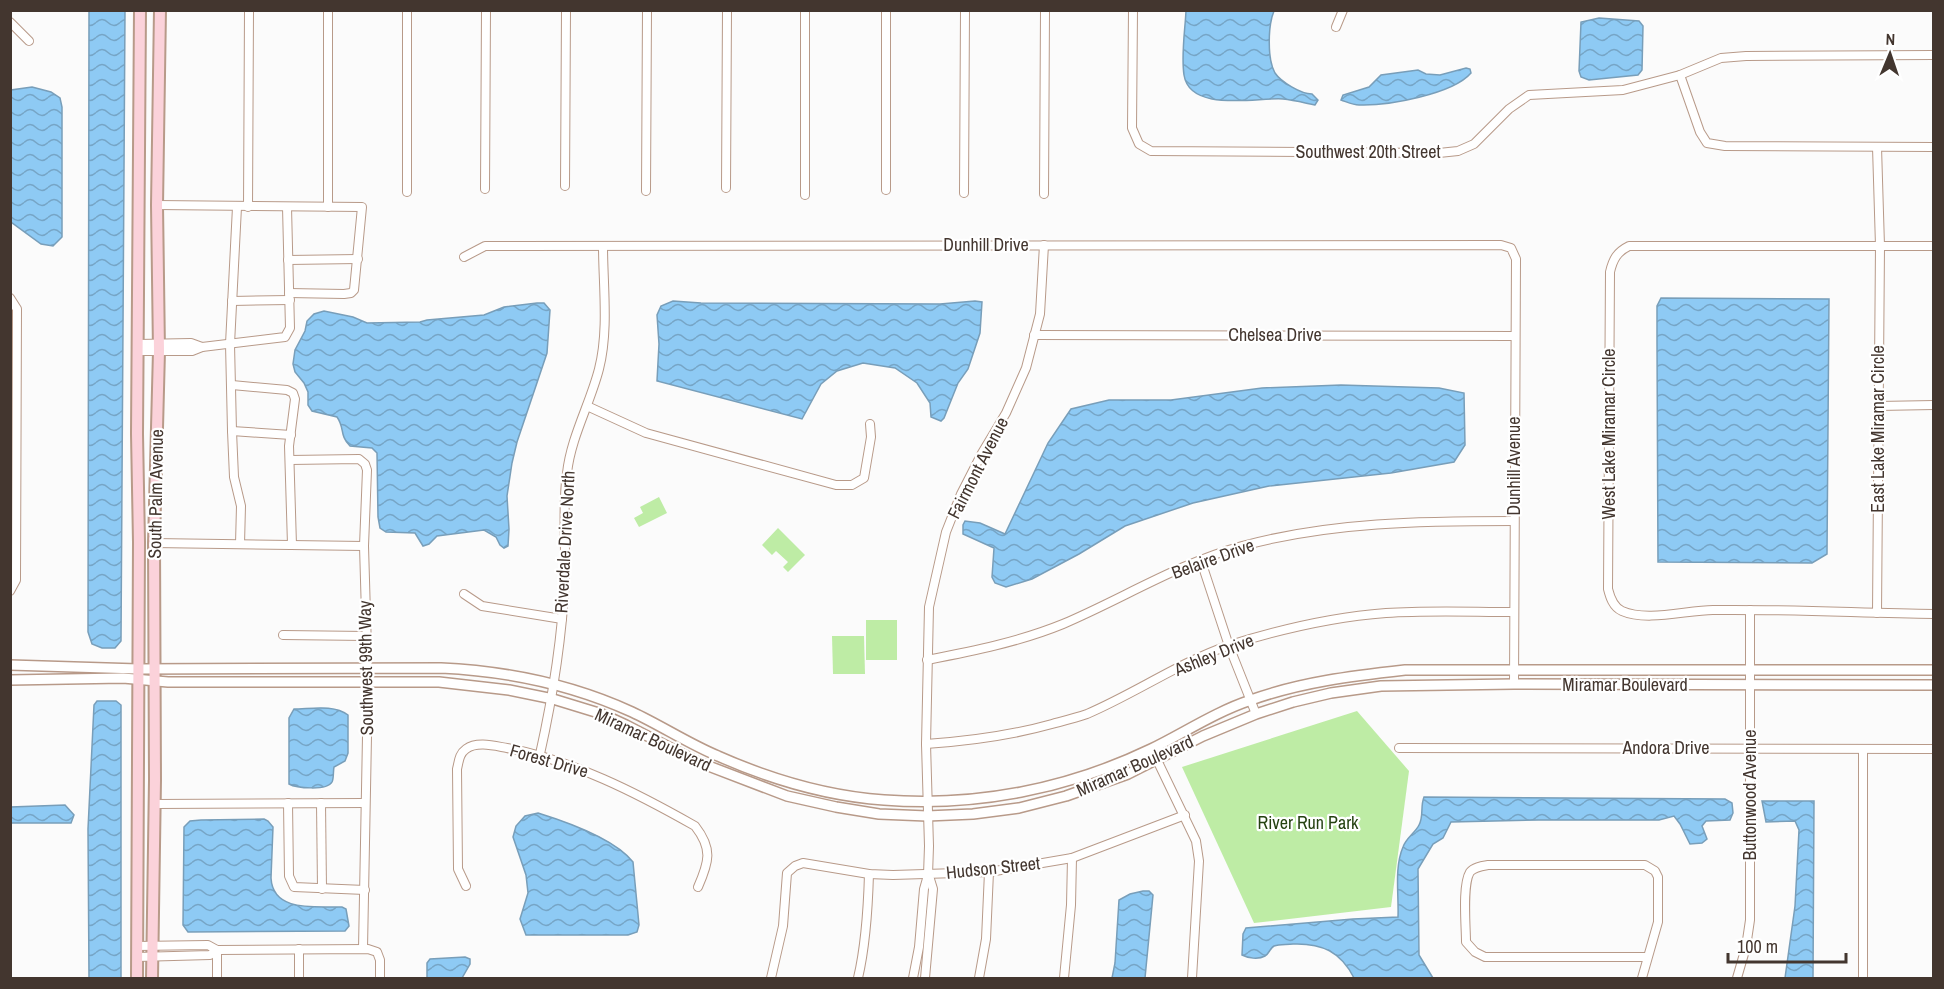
<svg xmlns="http://www.w3.org/2000/svg" width="1944" height="989" font-family="'Archivo Narrow',sans-serif">
  <style>
    .green { fill: #beeca5 }
    .water { fill: url(#water-waves); stroke: #789eb9; stroke-width: 1.5 }
    .lines { fill: none; stroke-linecap: round; stroke-linejoin: round }
    .minor-casing { stroke: #b89a89; stroke-width: 10 }
    .tertiary-casing { stroke: #b89a89; stroke-width: 12 }
    .secondary-casing { stroke: #b89a89; stroke-width: 14 }
    .minor { stroke: #fff; stroke-width: 8 }
    .tertiary { stroke: #fff; stroke-width: 9 }
    .secondary { stroke: #fbd2da; stroke-width: 10 }
    .labels { text-anchor: middle; stroke-width: 4.5; stroke-linejoin: round; paint-order: stroke }
    .street-label { font-size: 18px; fill: #43362f; stroke: #fff }
    .park-label { font-size: 18px; fill: #254211; stroke: #fff }
  </style>
  <defs>
    <pattern id="water-waves" width="16" height="10" patternUnits="userSpaceOnUse" patternTransform="scale(1.5)"><rect width="16" height="10" fill="#8ecaf4"/><path d="M0 5q4-4 8 0t8 0" fill="none" stroke="#76a5c6"/></pattern>
  </defs>
  <rect width="100%" height="100%" fill="#fbfbfb"/>
  <g class="green">
    <polygon points="659,497 667,513 639,527 634,518 643,513 640,507"/>
    <polygon points="778,528 805,555 788,572 783,567 788,562 776,551 772,555 762,545"/>
    <rect x="866" y="620" width="31" height="40"/>
    <polygon points="832,636 864,636 865,674 833,674"/>
    <polygon points="1357,711 1409,771 1391,907 1254,923 1182,767"/>
  </g>
  <g class="water">
    <polygon points="89,11 125,11 121,641 115,648 102,648 92,644 88,632"/>
    <path d="M1186 11H1274C1268 25 1267 59 1275 73 1281 82 1301 94 1312 94L1318 100 1315 105C1305 103 1294 100 1283 99 1257 97 1190 113 1184 75 1181 55 1185 31 1186 11Z"/>
    <polygon points="1599,18 1639,21 1643,26 1642,70 1638,75 1589,80 1581,77 1579,71 1581,22"/>
    <path d="M1466 68 1470 69 1471 73C1453 94 1388 106 1359 105 1353 105 1347 102 1341 100L1343 95 1369 87 1381 75 1418 70 1426 74 1440 75Z"/>
    <polygon points="32,87 51,92 60,98 62,107 62,237 53,246 41,244 11,222 11,90"/>
    <polygon points="1661,298 1829,299 1827,554 1812,563 1658,562 1657,342 1657,306"/>
    <polygon points="673,301 701,303 940,304 975,301 982,302 980,333 968,369 958,383 944,418 941,421 931,417 930,403 917,383 895,368 863,363 837,371 821,384 802,419 657,381 659,344 657,315 661,306"/>
    <path d="M537 303H544L550 310 547 353 517 442 512 463 507 496 509 529 508 546 504 548 500 545 496 537 484 530 437 536 429 544 423 546 415 533 386 532 380 528 378 517 377 453 372 448 350 446C339 435 345 428 337 417L312 411 308 405V392L304 383 295 372 293 364 295 350 305 331 307 321 314 314 324 311 353 317 367 323 420 322 427 320 484 315 504 307Z"/>
    <polygon points="1341,385 1439,388 1464,393 1465,445 1454,462 1391,473 1269,486 1193,503 1125,526 1079,554 1032,579 1006,587 995,583 992,577 994,548 963,534 963,525 965,521 980,523 1005,534 1048,443 1071,409 1109,400 1171,400 1262,388"/>
    <polygon points="97,701 116,701 121,705 121,978 89,978 88,829 94,705"/>
    <path d="M294 709C310 709 334 704 348 715V753L345 761 334 767C333 771 334 778 332 782 327 791 296 788 289 784V718Z"/>
    <path d="M1424 797 1725 799 1732 803 1733 813 1730 820 1706 821 1702 826 1707 839 1702 843 1690 844 1680 824 1674 816 1659 820H1538L1451 822 1443 838 1433 844 1418 869 1419 955 1433 978H1354C1341 952 1322 943 1293 944 1287 945 1280 944 1274 946 1270 948 1269 954 1265 956 1258 960 1248 958 1242 955L1243 934 1246 928 1353 919 1398 917C1399 895 1394 868 1403 847 1406 838 1415 833 1419 825 1424 816 1420 807 1424 797Z"/>
    <polygon points="1762,801 1814,801 1813,978 1785,978 1795,906 1799,830 1795,821 1766,822"/>
    <polygon points="65,805 74,815 71,823 11,823 11,807"/>
    <path d="M538 813C567 822 614 838 633 862L639 925 637 932 628 935H526L520 919 528 893 526 875 513 837 516 826 525 816Z"/>
    <path d="M264 819 268 821 273 827 271 878C273 913 316 906 342 907L346 909 349 926 345 931 188 932 183 925 184 827 190 821 201 820Z"/>
    <polygon points="1143,891 1149,891 1153,895 1145,978 1112,978 1115,963 1119,900 1130,894"/>
    <polygon points="465,957 470,959 470,964 462,978 427,978 427,963 430,959"/>
  </g>
  <g class="lines">
    <g class="minor-casing">
      <g id="minor">
        <polyline points="328,10 328,207"/>
        <polyline points="1133,10 1132,128 1139,144 1151,151 1439,153 1458,151 1474,144 1509,109 1529,95 1623,90 1680,75 1721,58 1746,56 1934,55"/>
        <polyline points="10,22 29,41"/>
        <polyline points="1336,27 1343,10"/>
        <polyline points="1680,75 1700,132 1707,143 1725,146 1934,147"/>
        <polyline points="565,186 566,10"/>
        <polyline points="726,188 727,10"/>
        <polyline points="485,189 486,10"/>
        <polyline points="886,190 886,10"/>
        <polyline points="646,191 647,10"/>
        <polyline points="407,192 407,10"/>
        <polyline points="964,193 965,10"/>
        <polyline points="1044,194 1045,10"/>
        <polyline points="805,195 805,10"/>
        <polyline points="157,205 362,207 354,290 351,293 344,294 289,293"/>
        <polyline points="237,207 230,344 232,431 234,477 241,506 240,544"/>
        <polyline points="248,207 249,10"/>
        <path d="M1934 246H1629C1617 252 1613 259 1610 272L1608 589C1610 597 1613 607 1622 611 1647 622 1687 610 1713 610 1787 609 1860 613 1934 614"/>
        <polyline points="464,257 485,246 1501,245 1511,248 1516,259 1514,684"/>
        <polyline points="288,260 358,259"/>
        <polyline points="10,298 17,309 16,580 10,591"/>
        <polyline points="232,301 290,300"/>
        <polyline points="1034,335 1515,336"/>
        <polyline points="138,344 191,343 202,347"/>
        <polyline points="138,351 192,351 202,347 285,337 290,328 287,207"/>
        <polyline points="232,385 287,390 293,393 295,399 289,446 292,545"/>
        <polyline points="587,406 646,433 836,485 852,485 864,478 871,437 870,424"/>
        <polyline points="1878,406 1934,405"/>
        <polyline points="232,431 291,435"/>
        <polyline points="290,460 359,459 365,464 367,470 364,546 368,683 363,949"/>
        <polyline points="154,543 364,546"/>
        <polyline points="1201,561 1229,646 1256,714"/>
        <polyline points="464,594 482,606 562,619"/>
        <polyline points="1877,613 1880,246 1877,147"/>
        <polyline points="283,635 366,636"/>
        <path d="M927 660C973 651 1019 642 1063 624 1122 599 1179 563 1242 546 1331 522 1422 521 1514 521"/>
        <path d="M926 744C970 741 1009 736 1052 724 1063 721 1075 718 1087 714 1136 693 1180 662 1230 645 1281 629 1333 617 1386 613 1428 610 1472 612 1514 612"/>
        <polyline points="1399,748 1934,749"/>
        <path d="M540 754C553 696 562 638 565 578 566 544 562 507 567 473 571 437 590 404 599 369 609 330 603 285 603 246"/>
        <polyline points="1157,760 1196,841 1199,861 1192,978"/>
        <polyline points="288,803 289,876 294,887 365,890"/>
        <polyline points="321,803 322,889"/>
        <polyline points="155,804 365,803"/>
        <path d="M466 886 458 869 457 769C459 761 459 754 466 749 477 741 495 746 507 748 574 761 635 792 695 826 713 849 709 862 698 887"/>
        <polyline points="137,946 208,945 217,950 368,949 377,952 380,960 380,978"/>
        <polyline points="137,957 210,955 217,950"/>
        <polyline points="217,978 217,950"/>
        <polyline points="299,978 299,949"/>
        <polyline points="771,978 783,926 787,873 795,866 803,863 869,874 893,875 989,872 1072,858 1185,815"/>
        <path d="M858 978C866 944 868 909 869 874"/>
        <polyline points="913,978 919,947 924,889 928,875 929,846 926,744 929,607 946,532 961,494 982,453 1006,413 1026,368 1040,314 1044,245"/>
        <polyline points="925,978 933,889 929,876"/>
        <polyline points="979,978 986,939 989,872"/>
        <polyline points="1064,978 1071,905 1072,858"/>
        <path d="M1642 978 1658 922V877L1655 871 1645 865H1488C1482 866 1474 867 1470 872 1462 885 1466 926 1466 942L1475 952 1485 957H1647"/>
        <polyline points="1737,978 1746,947 1750,920 1750,610"/>
        <polyline points="1863,978 1863,749"/>
      </g>
    </g>
    <g class="tertiary-casing">
      <g id="tertiary">
        <path d="M10 665 138 669 441 668C506 671 573 685 632 712 662 726 689 744 718 756 770 779 827 796 884 800 976 807 1068 789 1151 749 1184 733 1215 712 1251 700 1301 682 1352 676 1405 670H1934"/>
        <polyline points="10,680 123,678 168,682 439,682 509,690 553,699 602,714 626,725 698,762 787,796 836,807 879,814 927,816 973,814 1019,808 1066,796 1128,774 1203,736 1256,714 1293,702 1331,693 1381,686 1514,684 1934,685"/>
      </g>
    </g>
    <g class="secondary-casing">
      <g id="secondary">
        <polyline points="137,978 139,542 137,434 140,10"/>
        <polyline points="152,978 155,780 154,543 159,351 157,205 160,10"/>
      </g>
    </g>
    <use href="#minor" class="minor"/>
    <use href="#tertiary" class="tertiary"/>
    <use href="#secondary" class="secondary"/>
  </g>
  <g class="labels">
    <g class="street-label">
      <text x="1368" y="158">Southwest 20th Street</text>
      <text x="986" y="251">Dunhill Drive</text>
      <text x="1275" y="341">Chelsea Drive</text>
      <text transform="translate(1878 429) rotate(-90)" y="6">East Lake Miramar Circle</text>
      <text transform="translate(1609 434) rotate(-90)" y="6">West Lake Miramar Circle</text>
      <text transform="translate(1514 466) rotate(-90)" y="6">Dunhill Avenue</text>
      <text transform="translate(978 468) rotate(-63)" y="6">Fairmont Avenue</text>
      <text transform="translate(156 494) rotate(-89)" y="6">South Palm Avenue</text>
      <text transform="translate(565 542) rotate(-87)" y="6">Riverdale Drive North</text>
      <text transform="translate(1213 559) rotate(-20)" y="6">Belaire Drive</text>
      <text transform="translate(1214 655) rotate(-22)" y="6">Ashley Drive</text>
      <text transform="translate(366 668) rotate(-91)" y="6">Southwest 99th Way</text>
      <text x="1625" y="691">Miramar Boulevard</text>
      <text transform="translate(653 740) rotate(25)" y="6">Miramar Boulevard</text>
      <text x="1666" y="754">Andora Drive</text>
      <text transform="translate(549 761) rotate(16)" y="6">Forest Drive</text>
      <text transform="translate(1135 766) rotate(-24)" y="6">Miramar Boulevard</text>
      <text transform="translate(1750 795) rotate(-90)" y="6">Buttonwood Avenue</text>
      <text transform="translate(993 868) rotate(-6)" y="6">Hudson Street</text>
    </g>
    <g class="park-label">
      <text x="1308" y="829">River Run Park</text>
    </g>
  </g>
  <rect width="1944" height="989" fill="none" stroke="#43362f" stroke-width="24"/>
  <g transform="translate(1890 54) rotate(2)" stroke="#ffffff" stroke-width="4.5" paint-order="stroke">
  <path d="M0-4.5L10 22L0 15L-10 22Z" fill="#43362f"/>
  <text y="-9" font-size="16" font-weight="bold" text-anchor="middle" fill="#43362f">N</text>
  </g>
  <path d="M1728 953v9h118v-9" fill="none" stroke="#43362f" stroke-width="3"/>
  <text x="1737" y="953" font-size="18" fill="#43362f" stroke="#ffffff" stroke-width="4.5" paint-order="stroke">100 m</text>
</svg>
